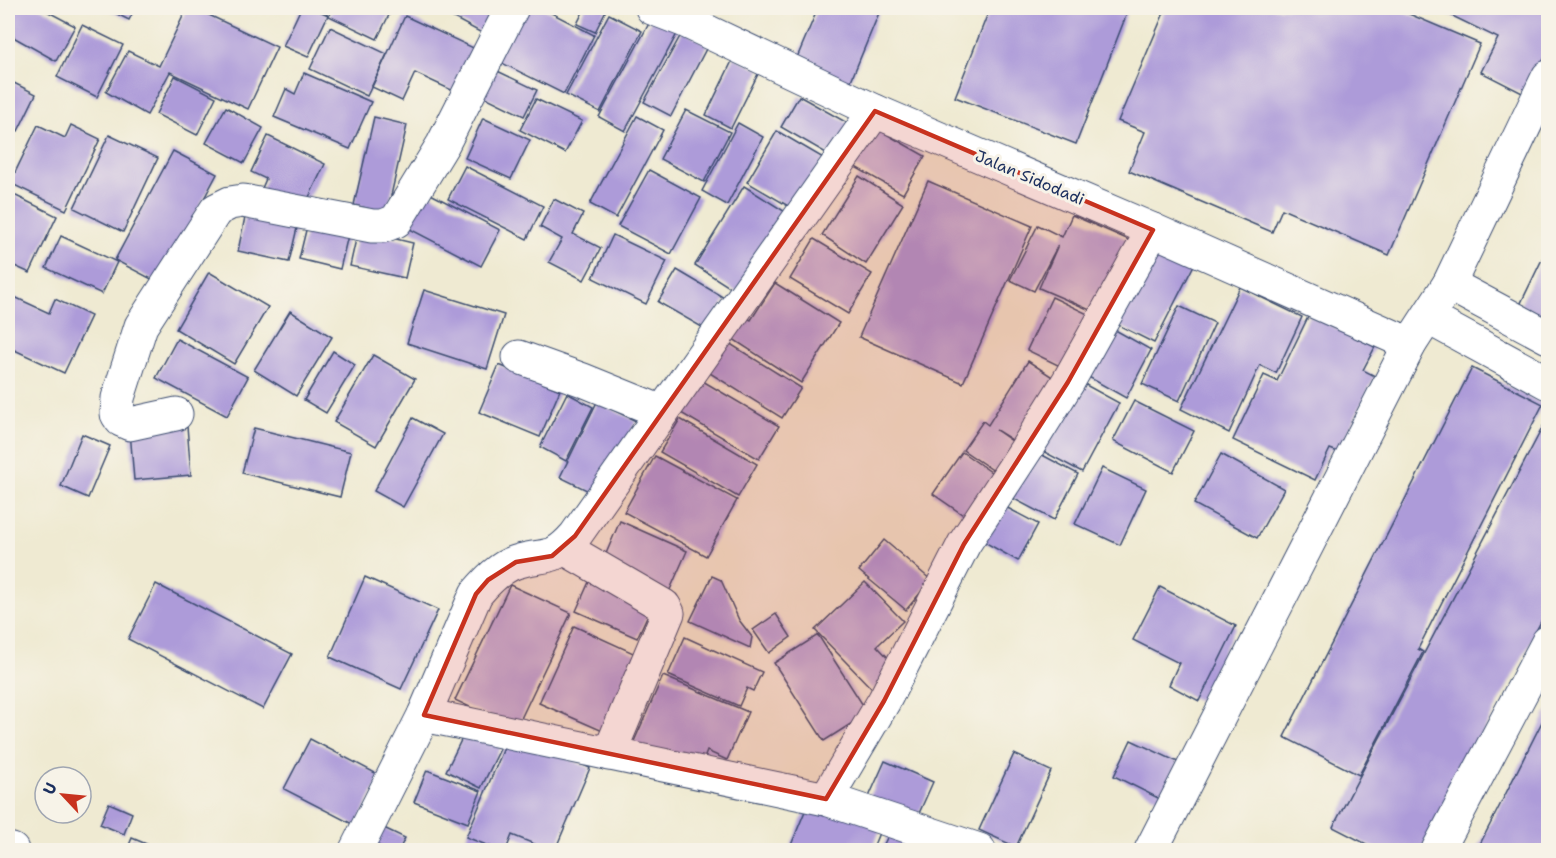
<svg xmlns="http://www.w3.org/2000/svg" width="1556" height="858" font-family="'Shantell Sans',sans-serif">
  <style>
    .building { fill: #ad9bd9 }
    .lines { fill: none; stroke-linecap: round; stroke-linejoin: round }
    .minor-casing { stroke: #3b4b6f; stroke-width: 35 }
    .minor { stroke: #fff; stroke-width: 33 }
    .marked { fill: #c8321e; fill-opacity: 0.2; stroke: #c8321e; stroke-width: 4.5; stroke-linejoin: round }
    .labels { text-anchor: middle; stroke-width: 6; stroke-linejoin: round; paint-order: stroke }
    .street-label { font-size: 16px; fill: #1b2f5e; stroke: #f7f3e8 }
  </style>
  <rect width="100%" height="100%" fill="#f7f3e8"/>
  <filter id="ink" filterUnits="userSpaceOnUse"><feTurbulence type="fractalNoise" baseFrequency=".0167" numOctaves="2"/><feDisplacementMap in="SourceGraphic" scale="12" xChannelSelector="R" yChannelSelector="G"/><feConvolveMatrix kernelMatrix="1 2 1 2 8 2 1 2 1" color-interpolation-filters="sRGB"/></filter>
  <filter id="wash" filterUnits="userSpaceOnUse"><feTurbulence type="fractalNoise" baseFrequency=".008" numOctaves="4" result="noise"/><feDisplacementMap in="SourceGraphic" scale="24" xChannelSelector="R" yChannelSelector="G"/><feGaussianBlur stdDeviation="1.35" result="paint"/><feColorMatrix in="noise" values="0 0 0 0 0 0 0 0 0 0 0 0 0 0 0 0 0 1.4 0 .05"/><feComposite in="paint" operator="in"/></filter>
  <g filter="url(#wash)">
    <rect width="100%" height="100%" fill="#efead2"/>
    <g id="blocks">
      <g class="building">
        <polygon points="8,8 41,8 75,26 56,61 8,34"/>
        <polygon points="105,8 135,8 129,20"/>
        <polygon points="187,8 194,8 277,47 248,109 170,72 147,115 106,92 128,51 159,66"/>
        <polygon points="301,8 313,8 328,15 308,57 283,46"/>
        <polygon points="333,8 388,8 392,9 377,39 329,16"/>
        <polygon points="431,8 448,8 445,14"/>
        <polygon points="452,8 509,8 493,39 448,15"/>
        <polygon points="521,8 542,8 594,35 564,94 494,59"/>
        <polygon points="585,8 607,8 595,32 577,24"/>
        <polygon points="818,8 881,8 850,83 796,60"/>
        <polygon points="990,8 1129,8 1076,144 955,97"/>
        <polygon points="1166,8 1395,8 1480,44 1389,255 1282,209 1272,232 1129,171 1145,132 1118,121"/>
        <polygon points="1436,8 1548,8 1548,51 1526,95 1481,72 1498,38"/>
        <polygon points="609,14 642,31 600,112 566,95"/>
        <polygon points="405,16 480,51 460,94 415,73 402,101 372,87"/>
        <polygon points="653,16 679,30 625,131 599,117"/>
        <polygon points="82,25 123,45 97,97 57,77"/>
        <polygon points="330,27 387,54 367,96 310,69"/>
        <polygon points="683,31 708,45 671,116 644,102"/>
        <polygon points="734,57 760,70 731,128 706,115"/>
        <polygon points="489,67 537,90 524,116 477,93"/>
        <polygon points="304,73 371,102 350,149 274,117 286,89 295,94"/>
        <polygon points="175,76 216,97 197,135 156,114"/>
        <polygon points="8,80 36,94 18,131 8,126"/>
        <polygon points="799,96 851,125 833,157 781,127"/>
        <polygon points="536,99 582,121 565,153 520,130"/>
        <polygon points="226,107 263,128 244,163 206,143"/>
        <polygon points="686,110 730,132 704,182 660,159"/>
        <polygon points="637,116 663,130 616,218 590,204"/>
        <polygon points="374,117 407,125 387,213 354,205"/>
        <polygon points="483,118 530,140 511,179 465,158"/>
        <polygon points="738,123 763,137 727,205 702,191"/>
        <polygon points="38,125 65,138 71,125 100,139 66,210 10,183"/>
        <polygon points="872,126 925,156 903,194 850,164"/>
        <polygon points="777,131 825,159 795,210 747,182"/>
        <polygon points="109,135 158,158 123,232 74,208"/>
        <polygon points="268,136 325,164 308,199 258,197 266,179 251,172"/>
        <polygon points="173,151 217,174 159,283 115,260"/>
        <polygon points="465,166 543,206 527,239 448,199"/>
        <polygon points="649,170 701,198 671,254 618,226"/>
        <polygon points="859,176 903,204 866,264 822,235"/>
        <polygon points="928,181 1032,226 963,383 859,337"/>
        <polygon points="744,186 787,213 737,292 695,265"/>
        <polygon points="421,189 500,230 481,266 402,225"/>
        <polygon points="8,192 57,216 30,273 8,263"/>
        <polygon points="554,199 583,214 573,234 601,248 584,280 549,262 562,239 540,227"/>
        <polygon points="1072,215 1129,240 1097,313 1039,288 1058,245 1034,291 1010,280 1038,225 1062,237"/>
        <polygon points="245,217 297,228 289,262 238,251"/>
        <polygon points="308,222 349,231 340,269 299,259"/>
        <polygon points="358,230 413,243 405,278 350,266"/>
        <polygon points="613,235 667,261 646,304 593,278"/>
        <polygon points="61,236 117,262 102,294 46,268"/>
        <polygon points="814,239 872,274 848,314 790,279"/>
        <polygon points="1154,240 1196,261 1154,343 1112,322"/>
        <polygon points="1548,247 1548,318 1520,305"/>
        <polygon points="677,270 726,299 707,330 658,302"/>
        <polygon points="209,272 268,307 234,364 176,329"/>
        <polygon points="775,283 839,323 801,383 733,339 747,318 751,320"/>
        <polygon points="1240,287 1302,317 1276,373 1260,365 1229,433 1181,409"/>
        <polygon points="424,290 504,315 487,369 407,343"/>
        <polygon points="8,294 49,313 55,299 91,316 64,373 8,347"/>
        <polygon points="1052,297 1094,317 1068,370 1027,350"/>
        <polygon points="1179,306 1215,323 1179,401 1142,384"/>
        <polygon points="290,311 332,337 296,396 254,370"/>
        <polygon points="1309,315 1375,347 1363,370 1375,376 1338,452 1330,449 1315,480 1233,440 1264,375 1277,381"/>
        <polygon points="1110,327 1151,350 1126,398 1085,375"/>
        <polygon points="177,339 248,377 227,416 156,378"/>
        <polygon points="724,340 801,388 782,418 705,370"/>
        <polygon points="333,351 355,365 326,413 304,400"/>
        <polygon points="373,355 415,379 376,446 334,422"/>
        <polygon points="1028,361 1060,382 1020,445 996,430 1019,446 1000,475 963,450 983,421 988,425"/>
        <polygon points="499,365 560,390 540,437 479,412"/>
        <polygon points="1472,368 1543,404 1418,649 1423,652 1359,775 1284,737"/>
        <polygon points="1073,378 1119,403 1082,472 1035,447"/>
        <polygon points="701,380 779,426 759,459 681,413"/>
        <polygon points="567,393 593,407 566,461 540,447"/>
        <polygon points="1134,401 1194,431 1173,472 1113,441"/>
        <polygon points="597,402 636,421 599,496 560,477"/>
        <polygon points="1548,417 1548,608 1422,850 1378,850 1333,827"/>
        <polygon points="413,418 443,434 403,507 374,491"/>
        <polygon points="680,419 757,464 738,497 660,452"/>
        <polygon points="187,426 191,475 134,480 130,431"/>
        <polygon points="254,428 351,452 340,497 242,473"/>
        <polygon points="82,434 110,446 88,498 61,486"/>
        <polygon points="1031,449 1078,474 1054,520 1007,495"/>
        <polygon points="962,452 998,477 969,519 933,494"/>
        <polygon points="1221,454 1284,489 1257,538 1194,504"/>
        <polygon points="655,456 737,500 706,556 624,512"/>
        <polygon points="1102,468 1146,489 1120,545 1075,524"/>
        <polygon points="998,503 1038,524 1018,561 979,539"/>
        <polygon points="620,521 687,551 669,592 602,563"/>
        <polygon points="884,540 931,580 906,610 859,571"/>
        <polygon points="593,573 654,601 637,638 576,611"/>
        <polygon points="712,576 721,580 739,620 752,637 750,648 690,621"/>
        <polygon points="365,577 438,610 401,689 330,657"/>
        <polygon points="865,582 903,621 877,646 897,667 873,690 815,630"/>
        <polygon points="156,584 292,654 263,709 128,639"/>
        <polygon points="510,585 571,613 516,729 455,700"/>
        <polygon points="1160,587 1236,626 1199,701 1169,685 1179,663 1133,640"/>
        <polygon points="776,614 791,637 769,653 753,630"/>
        <polygon points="574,626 640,656 605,732 539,703"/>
        <polygon points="818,635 868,713 824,741 774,663"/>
        <polygon points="685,637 762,672 753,691 747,688 739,706 668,675"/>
        <polygon points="663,676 748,712 727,760 707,751 702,764 632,746"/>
        <polygon points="1548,710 1548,850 1477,850 1497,811"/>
        <polygon points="466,730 501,747 481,788 446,771"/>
        <polygon points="510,734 590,768 555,850 549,850 512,835 506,850 499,850 466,837"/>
        <polygon points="310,739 381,776 356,826 284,789"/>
        <polygon points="1131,740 1178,762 1160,799 1114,776"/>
        <polygon points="1014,754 1051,771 1016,847 979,830"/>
        <polygon points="885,761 933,782 916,820 868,799"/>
        <polygon points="427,770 481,791 468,823 414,802"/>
        <polygon points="810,799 881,828 872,850 789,850"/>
        <polygon points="109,803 132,813 124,834 100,824"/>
        <polygon points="893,826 943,850 881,850"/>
        <polygon points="384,828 405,838 399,850 388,850 375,844"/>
        <polygon points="132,838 151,846 149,850 127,850"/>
        <polygon points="467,845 478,850 464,850"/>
      </g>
    </g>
  </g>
  <g filter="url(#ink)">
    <use href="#blocks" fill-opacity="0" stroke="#3b4b6f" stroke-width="1.5"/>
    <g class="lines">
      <g class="minor-casing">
        <g id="minor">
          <polyline points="652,8 683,20 875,111 1153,230 1410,344"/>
          <polyline points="1449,284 1548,337"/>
          <polyline points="1429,318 1548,383"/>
          <polyline points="519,357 583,380 662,412"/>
          <polyline points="176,414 130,424 121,420 117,414 118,398 141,326 216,210 230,203 243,201 372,226 383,226 396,221 443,144 512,8"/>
          <polyline points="564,548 664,606 668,613 609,754"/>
          <polyline points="424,715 826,799 979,850"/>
          <polyline points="826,799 884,701 964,544 1025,451 1068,382 1153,230"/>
          <polyline points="8,849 12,850"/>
          <path d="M356 850 424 715 476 594C487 581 500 567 516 562 546 552 550 564 575 536L875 111"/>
          <polyline points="1151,850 1410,344 1449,284 1548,77"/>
          <polyline points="1438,850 1548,642"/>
        </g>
      </g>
      <use href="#minor" class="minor"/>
    </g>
  </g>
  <path class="marked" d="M875 111 1153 230 1068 382 964 544 884 701 826 799 424 715 476 594 488 580 516 562 552 556 575 536Z"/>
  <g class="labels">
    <g class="street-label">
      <text transform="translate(1030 177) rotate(23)" y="6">Jalan Sidodadi</text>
    </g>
  </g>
  <rect width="1556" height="858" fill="none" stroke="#f7f3e8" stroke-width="30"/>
  <g transform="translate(63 795) rotate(296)"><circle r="28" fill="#f7f3e8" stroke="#9fa5b1" stroke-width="1.5"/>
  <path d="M0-4.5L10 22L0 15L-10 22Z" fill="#c8321e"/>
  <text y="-9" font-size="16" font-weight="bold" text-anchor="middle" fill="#1b2f5e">U</text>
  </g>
</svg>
